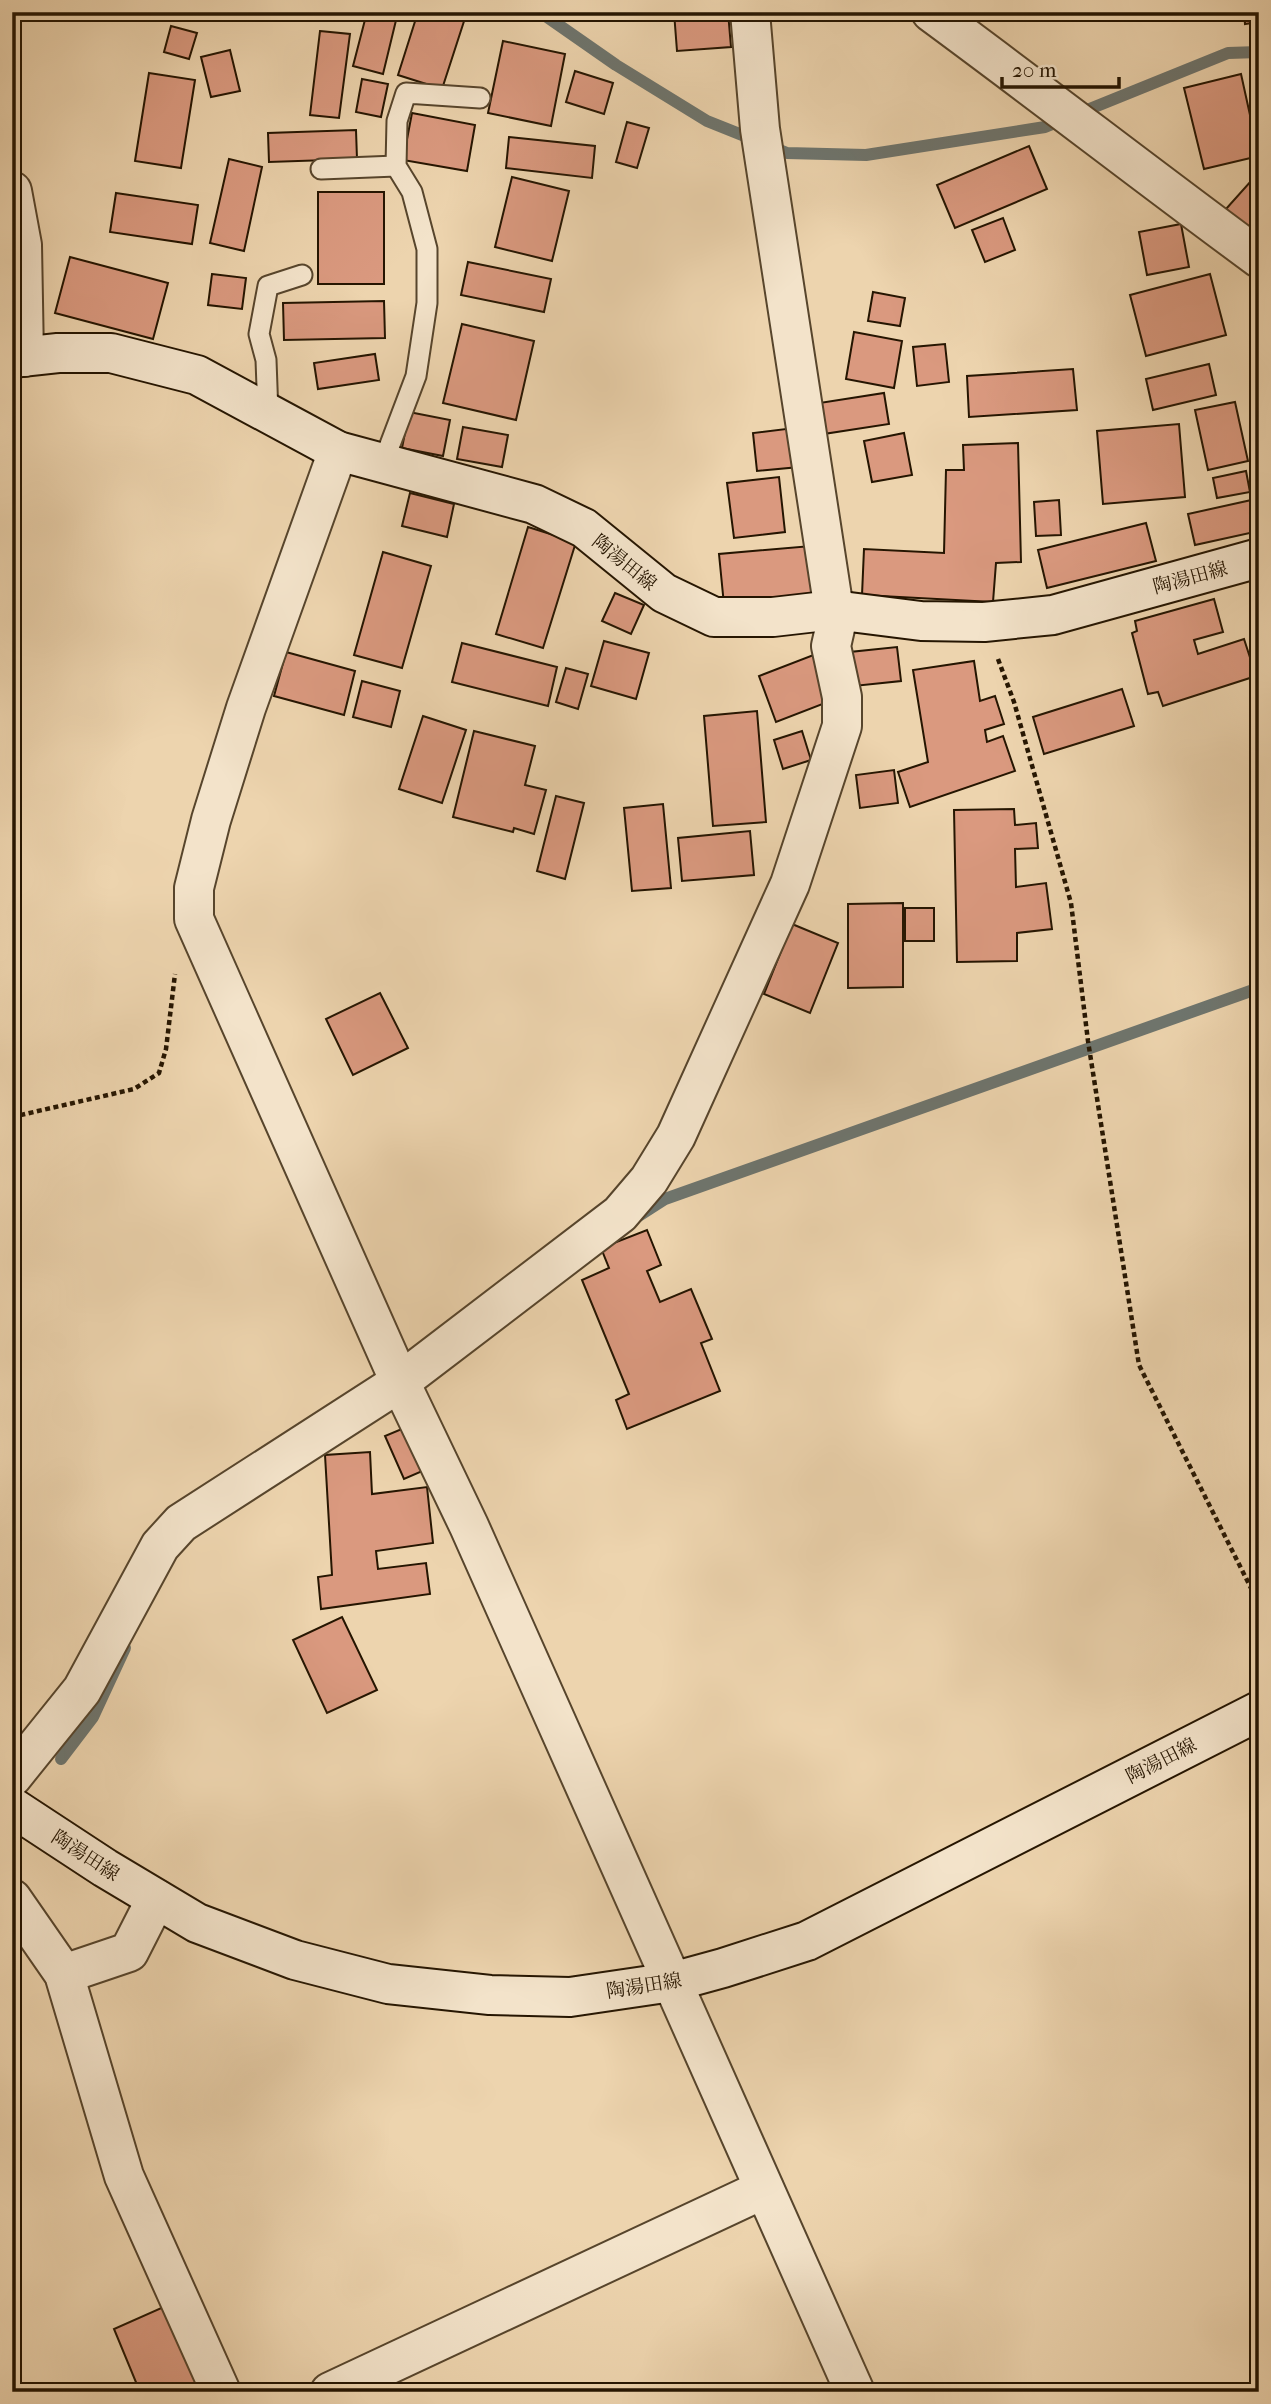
<svg xmlns="http://www.w3.org/2000/svg" width="1271" height="2404" font-family="'IM FELL French Canon','Noto Serif JP',serif">
  <style>
    .lines { fill: none; stroke-linecap: round; stroke-linejoin: round }
    .stream { stroke: #6e756e; stroke-width: 12 }
    .building { fill: #da997f; stroke: #251501; stroke-width: 2 }
    .lane-casing { stroke: #57452c; stroke-width: 23 }
    .street-casing { stroke: #57452c; stroke-width: 42 }
    .secondary-casing { stroke: #251501; stroke-width: 42 }
    .path { stroke: #251501; stroke-width: 4.5; stroke-dasharray: 5 3.5; stroke-linecap: butt }
    .lane { stroke: #f3e3ca; stroke-width: 19 }
    .street { stroke: #f3e3ca; stroke-width: 38 }
    .secondary { stroke: #f3e3ca; stroke-width: 38 }
    .labels { text-anchor: middle; stroke-width: 5; stroke-linejoin: round; paint-order: stroke }
    .street-label { font-size: 19px; fill: #251501; stroke: #f3e3ca }
  </style>
  <rect width="100%" height="100%" fill="#edd4ae"/>
  <filter id="stains"><feTurbulence type="fractalNoise" baseFrequency=".00286" numOctaves="4"/><feColorMatrix values="0 0 0 0 .2 0 0 0 0 .09 0 0 0 0 .02 0 0 0 .5 -.17"/></filter>
  <radialGradient id="worn" r=".72"><stop offset=".6" stop-color="#630" stop-opacity="0"/><stop offset="1" stop-color="#630" stop-opacity=".3"/></radialGradient>
  <g class="lines">
    <g class="stream">
      <polyline points="540,12 616,65 707,121 787,153 866,155 1045,127 1228,53 1259,52"/>
      <polyline points="637,1217 665,1199 1259,988"/>
      <polyline points="61,1759 93,1717 125,1648"/>
    </g>
  </g>
  <g class="building">
    <polygon points="367,12 398,12 383,74 353,66"/>
    <polygon points="418,12 467,12 442,89 398,75"/>
    <polygon points="674,12 728,12 731,47 677,51"/>
    <polygon points="1244,12 1259,12 1259,22 1245,24"/>
    <polygon points="171,26 197,33 189,59 164,52"/>
    <polygon points="320,31 350,34 339,118 310,115"/>
    <polygon points="503,41 565,54 551,126 488,113"/>
    <polygon points="230,50 240,91 211,97 201,57"/>
    <polygon points="575,71 613,83 604,114 566,102"/>
    <polygon points="149,73 195,80 181,168 135,161"/>
    <polygon points="1241,74 1259,156 1204,169 1184,88"/>
    <polygon points="362,79 388,84 381,117 356,112"/>
    <polygon points="412,113 475,125 467,171 403,160"/>
    <polygon points="627,122 649,128 637,168 616,162"/>
    <polygon points="356,130 357,159 269,162 268,133"/>
    <polygon points="509,137 595,146 592,178 506,168"/>
    <polygon points="1029,146 1047,189 955,228 937,185"/>
    <polygon points="229,159 262,167 244,251 210,243"/>
    <polygon points="1259,172 1259,240 1226,209"/>
    <polygon points="512,177 569,191 552,261 495,247"/>
    <rect x="318" y="192" width="66" height="92"/>
    <polygon points="116,193 198,205 192,244 110,232"/>
    <polygon points="1003,218 1015,250 985,262 972,230"/>
    <polygon points="1181,224 1189,267 1147,275 1139,232"/>
    <polygon points="70,257 168,283 153,339 55,313"/>
    <polygon points="468,262 551,279 544,312 461,295"/>
    <polygon points="212,274 246,278 242,309 208,305"/>
    <polygon points="1210,274 1226,335 1146,356 1130,295"/>
    <polygon points="873,292 905,298 900,326 868,321"/>
    <polygon points="384,301 385,338 284,340 283,303"/>
    <polygon points="462,324 534,341 516,420 443,403"/>
    <polygon points="854,332 902,341 894,388 846,379"/>
    <polygon points="945,344 949,382 917,386 913,347"/>
    <polygon points="375,354 379,380 318,389 314,363"/>
    <polygon points="1209,364 1216,395 1153,410 1146,379"/>
    <polygon points="1073,369 1077,410 969,417 967,376"/>
    <polygon points="884,393 889,424 817,435 813,404"/>
    <polygon points="1235,402 1248,461 1208,470 1195,410"/>
    <polygon points="409,412 450,420 443,456 402,448"/>
    <polygon points="1179,424 1185,497 1103,504 1097,431"/>
    <polygon points="463,427 508,435 502,467 457,459"/>
    <polygon points="794,428 799,467 757,471 753,433"/>
    <polygon points="904,433 912,475 872,482 864,441"/>
    <polygon points="1018,443 1021,562 996,563 993,602 862,595 864,549 944,553 946,470 964,470 963,445"/>
    <polygon points="1246,471 1250,492 1217,498 1213,478"/>
    <polygon points="779,477 785,532 734,538 727,483"/>
    <polygon points="410,493 454,504 447,537 402,526"/>
    <polygon points="1256,499 1259,511 1259,531 1195,545 1188,514"/>
    <polygon points="1059,500 1061,535 1036,536 1034,502"/>
    <polygon points="1146,523 1156,561 1047,588 1038,550"/>
    <polygon points="528,527 576,542 543,648 496,634"/>
    <polygon points="811,546 815,596 724,605 719,554"/>
    <polygon points="383,552 431,566 402,668 354,655"/>
    <polygon points="615,593 644,605 631,634 602,621"/>
    <polygon points="1214,599 1223,632 1194,640 1198,654 1244,639 1256,676 1163,706 1158,692 1148,694 1132,633 1137,631 1135,621"/>
    <polygon points="604,641 649,653 636,699 591,686"/>
    <polygon points="462,643 557,667 548,706 452,682"/>
    <polygon points="897,647 901,681 854,686 850,652"/>
    <polygon points="286,652 355,671 344,715 274,696"/>
    <polygon points="816,654 833,700 776,722 759,676"/>
    <polygon points="974,661 980,701 995,696 1004,724 985,730 987,742 1003,736 1015,771 910,807 898,772 928,762 913,670"/>
    <polygon points="566,668 588,674 578,709 556,702"/>
    <polygon points="362,681 400,691 391,727 353,717"/>
    <polygon points="1122,689 1134,726 1044,754 1033,717"/>
    <polygon points="757,711 766,822 713,826 704,716"/>
    <polygon points="423,716 466,730 442,803 399,789"/>
    <polygon points="474,731 535,746 525,785 546,790 534,834 514,828 513,832 453,817"/>
    <polygon points="802,731 811,760 783,769 774,740"/>
    <polygon points="894,770 898,803 860,808 856,775"/>
    <polygon points="556,796 584,803 565,879 537,871"/>
    <polygon points="663,804 671,888 632,891 624,808"/>
    <polygon points="1014,809 1015,825 1036,823 1038,848 1015,849 1016,887 1046,883 1052,929 1017,933 1017,961 957,962 954,810"/>
    <polygon points="750,831 754,875 682,881 678,838"/>
    <polygon points="903,903 903,987 848,988 848,904"/>
    <rect x="905" y="908" width="29" height="33"/>
    <polygon points="792,924 838,943 810,1013 764,994"/>
    <polygon points="380,993 408,1048 353,1075 326,1019"/>
    <polygon points="647,1230 661,1265 647,1271 660,1302 691,1289 712,1339 701,1343 720,1391 627,1429 616,1400 629,1394 582,1280 609,1268 601,1248"/>
    <polygon points="416,1423 434,1466 404,1479 385,1436"/>
    <polygon points="370,1452 372,1494 427,1487 433,1543 376,1551 378,1569 426,1563 430,1594 321,1609 318,1577 332,1575 325,1455"/>
    <polygon points="342,1617 377,1690 327,1713 293,1640"/>
    <polygon points="168,2305 205,2392 140,2392 114,2329"/>
  </g>
  <g class="lines">
    <g class="lane-casing">
      <g id="lane">
        <polyline points="321,169 396,166"/>
        <polyline points="268,414 266,360 259,334 268,286 302,275"/>
        <polyline points="383,463 416,376 427,303 427,249 412,192 396,166 397,121 406,93 480,98"/>
      </g>
    </g>
    <g class="street-casing">
      <g id="street">
        <polyline points="750,12 760,129 834,610"/>
        <path d="M931 12C1041 93 1149 177 1259 258"/>
        <polyline points="12,191 22,245 24,357"/>
        <polyline points="338,451 246,708 211,820 194,888 194,919 400,1382 469,1526 855,2392"/>
        <polyline points="12,1777 82,1690 160,1546 181,1523 400,1382 620,1214 649,1180 676,1136 790,884 842,726 842,697 831,646 839,611"/>
        <polyline points="12,1899 64,1974 124,2176 221,2392"/>
        <polyline points="64,1974 129,1952 156,1899"/>
        <polyline points="330,2392 764,2189"/>
      </g>
    </g>
    <g class="secondary-casing">
      <g id="secondary">
        <polyline points="12,358 58,353 111,353 197,375 338,451 534,504 584,528 664,593 714,617 773,617 834,610 921,621 984,622 1053,615 1259,558"/>
        <polyline points="12,1807 105,1868 197,1923 295,1960 388,1984 490,1995 570,1997 672,1982 723,1968 807,1941 1259,1711"/>
      </g>
    </g>
    <g class="path">
      <polyline points="998,659 1014,702 1071,903 1088,1041 1139,1365 1259,1604"/>
      <polyline points="12,1117 134,1089 159,1073 166,1049 175,974"/>
    </g>
    <use href="#lane" class="lane"/>
    <use href="#street" class="street"/>
    <use href="#secondary" class="secondary"/>
  </g>
  <g class="labels">
    <g class="street-label">
      <text transform="translate(625 562) rotate(39)" y="7">陶湯田線</text>
      <text transform="translate(1190 577) rotate(-15)" y="7">陶湯田線</text>
      <text transform="translate(1161 1760) rotate(-27)" y="7">陶湯田線</text>
      <text transform="translate(86 1855) rotate(33)" y="7">陶湯田線</text>
      <text transform="translate(644 1985) rotate(-9)" y="7">陶湯田線</text>
    </g>
  </g>
  <rect width="1271" height="2404" fill="none" stroke="#edd4ae" stroke-width="42"/>
  <rect x="14" y="14" width="1243" height="2376" fill="none" stroke="#251501" stroke-width="3.5"/>
  <rect x="21" y="21" width="1229" height="2362" fill="none" stroke="#251501" stroke-width="2"/>
  <path d="M1002 77v10h117v-10" fill="none" stroke="#251501" stroke-width="3.5"/>
  <text x="1012" y="77" font-size="21" fill="#251501" stroke="#f3e3ca" stroke-width="5" paint-order="stroke">20 m</text>
  <rect width="100%" height="100%" filter="url(#stains)"/>
  <rect width="100%" height="100%" fill="url(#worn)"/>
</svg>
